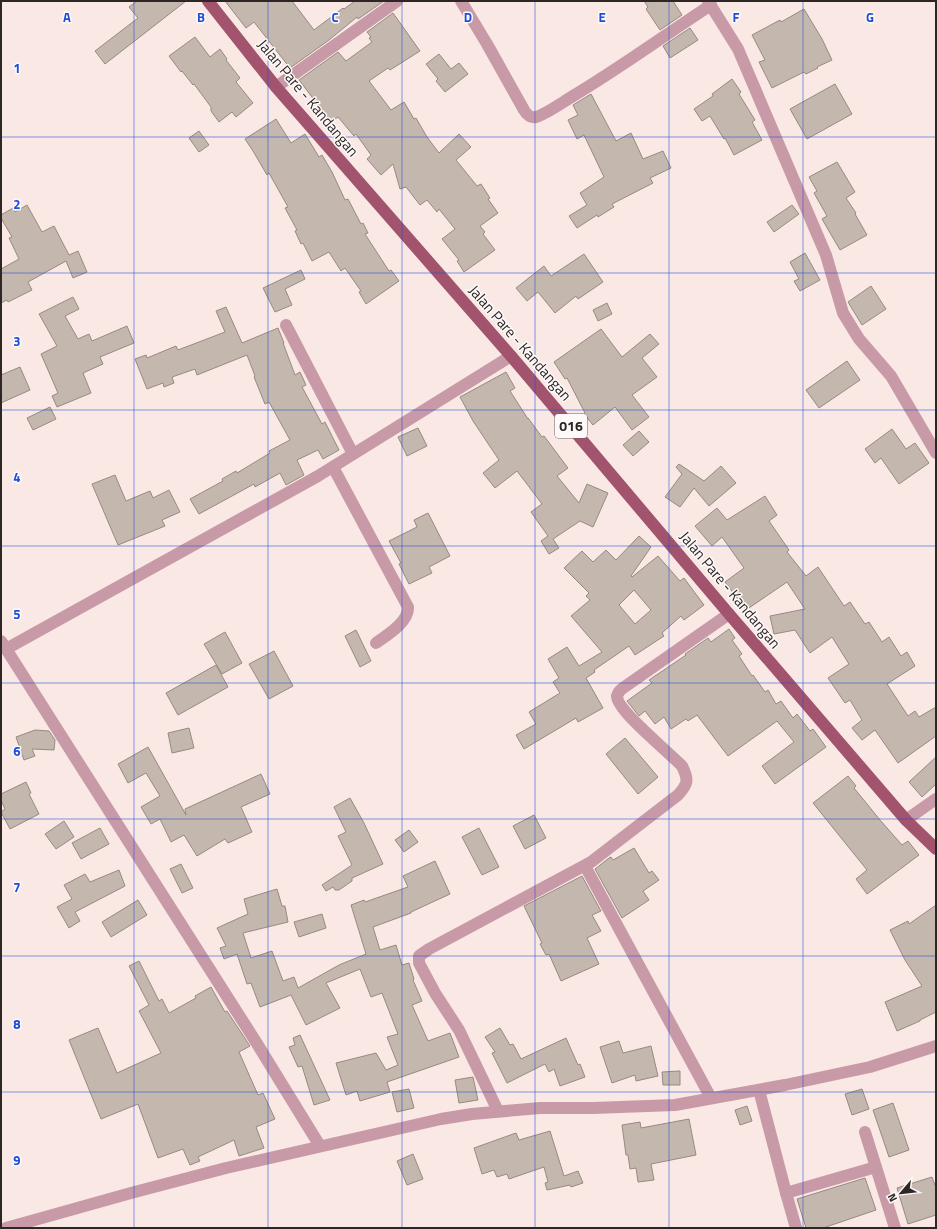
<svg xmlns="http://www.w3.org/2000/svg" width="937" height="1229" font-family="'Titillium Web',sans-serif">
  <style>
    .building { fill: #c4b7ad; stroke: #978a81; fill-rule: evenodd }
    .lines { fill: none; stroke-linecap: round; stroke-linejoin: round }
    .minor { stroke: #c89aa7; stroke-width: 12 }
    .major { stroke: #a2536d; stroke-width: 12 }
    .grid { fill: none; stroke: #1d4ed8; stroke-width: 1; stroke-opacity: 0.55 }
    .labels { text-anchor: middle; stroke-width: 3; stroke-linejoin: round; paint-order: stroke }
    .shield { fill: #fdf9f9; stroke: #6b6565; stroke-width: 1 }
    .shield-label { font-size: 14px; font-weight: bold; fill: #2d2625 }
    .street-label { font-size: 15px; fill: #2d2625; stroke: #fdf9f9 }
    .grid-label { font-size: 13px; text-anchor: middle; font-weight: bold; fill: #1d4ed8; stroke: #fdf9f9; stroke-width: 3; stroke-linejoin: round; paint-order: stroke }
  </style>
  <rect width="100%" height="100%" fill="#fae8e5"/>
  <g class="building">
    <polygon points="137,1 186,1 105,64 95,51 138,18 129,7"/>
    <polygon points="225,1 292,1 314,30 343,8 344,9 355,1 384,1 358,19 357,17 329,40 290,68 254,22 246,28"/>
    <polygon points="644,1 673,1 682,15 660,30 646,9 648,7"/>
    <polygon points="804,9 822,39 832,60 817,67 818,68 806,74 804,72 772,88 759,62 765,60 752,35 780,20 781,22"/>
    <polygon points="393,13 420,51 390,70 388,68 369,81 391,110 404,102 414,119 416,118 427,137 439,153 459,134 471,147 456,160 477,186 481,184 490,198 488,199 498,213 480,226 485,232 483,234 495,250 464,272 457,261 459,260 442,239 455,229 439,209 437,212 427,200 420,205 406,187 400,189 393,164 381,175 367,159 371,155 356,134 354,136 338,117 330,123 312,97 299,80 338,52 346,61 372,42 369,38 371,37 367,32"/>
    <polygon points="690,28 698,40 670,58 663,46"/>
    <polygon points="195,37 210,57 220,49 227,59 226,60 240,78 236,82 253,103 236,117 232,112 219,122 211,111 211,107 194,84 193,85 182,71 181,72 169,56"/>
    <polygon points="439,54 451,69 459,63 468,74 445,92 436,81 438,79 426,64"/>
    <polygon points="732,79 741,92 739,94 755,120 752,122 762,140 734,155 725,138 724,139 710,116 702,121 694,109 713,96 712,94"/>
    <polygon points="835,84 852,114 807,139 790,109"/>
    <polygon points="591,94 616,141 631,133 643,159 663,151 671,168 650,178 653,183 612,204 614,207 598,217 597,215 577,228 569,216 587,205 580,193 604,177 584,135 577,139 568,120 578,115 573,105"/>
    <polygon points="276,119 291,143 305,134 319,157 322,155 332,172 345,200 348,199 361,224 363,223 368,233 365,234 389,271 391,270 399,281 366,304 359,292 361,291 345,268 341,271 329,252 312,261 303,243 301,244 295,231 297,230 285,208 288,207 269,173 267,175 253,151 245,139"/>
    <polygon points="199,131 209,145 199,152 189,138"/>
    <polygon points="837,162 855,192 846,198 856,213 855,214 867,235 840,250 822,219 827,216 814,193 817,191 809,177"/>
    <polygon points="27,205 42,232 54,226 69,255 78,251 87,272 73,278 66,261 28,282 32,290 8,302 7,300 1,303 1,269 19,259 9,238 12,237 1,218 1,215 13,208 15,212"/>
    <polygon points="792,205 799,214 774,232 767,222"/>
    <polygon points="805,253 820,280 800,291 794,281 799,279 790,262"/>
    <polygon points="584,254 603,282 578,299 576,296 555,313 538,292 527,301 516,288 544,266 551,276"/>
    <polygon points="301,270 305,279 285,289 292,305 275,312 263,288"/>
    <polygon points="871,286 886,309 862,325 848,302"/>
    <polygon points="73,297 79,309 65,316 78,339 89,334 92,341 127,326 134,343 100,357 103,364 83,373 91,393 57,407 52,396 58,393 41,354 57,346 39,314"/>
    <polygon points="607,303 612,314 598,321 593,310"/>
    <polygon points="226,307 242,343 278,328 284,343 283,343 295,375 300,372 306,385 302,387 322,424 325,422 339,450 323,459 318,450 297,460 304,475 286,485 280,473 255,487 254,484 199,514 190,499 223,481 222,479 236,471 237,473 270,453 269,451 290,440 269,402 265,404 254,377 255,376 247,355 197,375 195,369 172,377 174,383 164,387 163,383 147,389 135,359 146,355 147,358 176,346 178,350 225,332 216,311"/>
    <polygon points="601,329 622,357 650,334 659,344 642,358 657,377 632,395 649,417 632,430 615,407 593,425 584,414 585,413 567,378 565,379 554,362"/>
    <polygon points="847,361 860,380 819,408 806,390"/>
    <polygon points="20,367 30,390 1,403 1,375"/>
    <polygon points="506,372 515,388 510,391 528,419 528,418 542,437 544,436 568,468 557,476 579,503 587,484 608,493 593,527 580,521 553,539 559,548 549,554 541,541 548,536 531,512 542,504 517,471 495,488 483,473 499,460 473,421 460,397"/>
    <polygon points="50,407 56,419 33,430 27,418"/>
    <polygon points="418,428 427,446 407,456 398,437"/>
    <polygon points="892,429 906,449 915,443 929,463 899,484 881,458 875,463 865,449"/>
    <polygon points="639,431 649,442 633,456 623,445"/>
    <polygon points="679,464 704,481 721,466 736,483 709,506 694,488 680,507 665,497 682,474 676,467"/>
    <polygon points="115,475 126,501 150,491 153,498 169,490 180,512 162,520 165,526 118,545 92,484"/>
    <polygon points="765,496 777,515 769,521 789,550 787,552 806,576 818,567 844,606 850,602 865,624 869,622 882,642 889,637 901,656 907,652 915,666 887,684 908,716 915,711 919,717 936,707 936,736 898,763 875,730 862,740 852,728 862,720 850,700 845,703 828,678 849,664 832,637 810,653 795,630 774,634 770,616 805,609 787,582 746,610 725,582 744,568 722,537 712,546 695,526 717,508 727,520"/>
    <polygon points="428,513 450,556 429,567 432,573 409,584 399,564 401,563 389,541 417,527 414,520"/>
    <path d="M639 536 651 547 631 576 632 577 658 556 680 581 684 578 704 605 684 620 681 616 662 633 664 636 635 655 629 646 594 670 595 672 586 678 603 708 578 722 576 718 524 749 516 735 536 724 529 712 560 693 553 682 559 678 548 659 567 647 579 666 602 652 571 616 590 600 586 596 589 593 564 568 582 551 593 562 606 550 616 560ZM634 590 651 610 635 624 619 605Z"/>
    <polygon points="729,629 735,638 732,640 742,654 739,656 752,676 753,675 765,692 768,690 776,704 781,701 793,718 797,714 810,731 813,729 826,747 775,784 762,766 794,742 777,721 728,756 697,715 688,721 686,719 671,729 664,717 655,724 645,711 639,716 627,701 652,683 649,680 686,655 685,654 708,638 711,642"/>
    <polygon points="356,630 371,661 360,667 345,636"/>
    <polygon points="225,632 242,663 222,674 204,644"/>
    <polygon points="274,651 293,686 269,699 249,664"/>
    <polygon points="216,665 228,687 178,715 166,693"/>
    <polygon points="189,728 194,748 172,753 168,733"/>
    <polygon points="35,730 49,731 55,740 54,750 32,749 35,756 24,760 16,737"/>
    <polygon points="625,738 658,777 638,794 606,754"/>
    <polygon points="148,747 186,815 185,809 261,774 270,794 241,807 252,832 228,843 225,839 197,856 184,835 171,842 160,819 151,824 141,807 160,796 146,773 128,783 118,764"/>
    <polygon points="936,757 936,784 922,797 909,782"/>
    <polygon points="848,776 856,786 854,788 880,820 902,845 908,841 919,855 867,894 856,879 867,870 813,803"/>
    <polygon points="26,782 31,793 29,794 39,814 10,829 1,812 5,809 1,800 1,794"/>
    <polygon points="350,798 364,823 383,864 352,878 352,881 339,890 335,890 333,887 326,891 322,885 352,865 338,836 346,832 334,807"/>
    <polygon points="534,815 546,838 525,849 513,826"/>
    <polygon points="64,821 74,837 56,849 45,834"/>
    <polygon points="100,828 109,844 81,859 72,843"/>
    <polygon points="479,828 499,867 482,875 462,837"/>
    <polygon points="409,830 418,842 404,852 395,840"/>
    <polygon points="634,848 649,873 652,871 659,880 643,891 649,900 622,918 595,869 609,858 611,857 613,860"/>
    <polygon points="435,861 450,894 411,912 411,913 373,927 380,950 396,945 402,965 409,963 414,979 413,980 422,1001 412,1005 428,1041 450,1033 459,1057 387,1082 390,1092 360,1101 357,1091 346,1095 336,1063 376,1053 386,1070 398,1065 387,1037 398,1034 382,993 371,997 360,969 326,983 340,1008 306,1025 291,995 260,1007 251,983 247,984 237,954 224,959 220,948 226,946 217,928 248,914 244,899 277,889 282,906 285,906 288,922 243,933 251,958 272,951 283,981 294,977 298,988 339,965 366,954 351,905 364,900 365,902 408,887 403,876"/>
    <polygon points="181,864 193,888 182,893 170,869"/>
    <polygon points="119,870 125,886 75,912 80,921 69,928 57,907 72,899 64,885 85,874 90,882"/>
    <polygon points="582,876 601,911 592,915 601,931 587,938 599,964 561,981 549,954 546,955 540,944 542,943 524,906"/>
    <polygon points="138,900 147,915 111,937 102,922"/>
    <polygon points="936,905 936,1012 920,1020 920,1021 897,1031 885,1002 922,986 905,960 890,930 908,921 909,924"/>
    <polygon points="322,914 326,928 299,937 294,922"/>
    <polygon points="139,961 159,1001 162,999 169,1013 196,998 195,996 211,987 225,1012 227,1011 250,1046 239,1052 258,1095 263,1093 275,1119 256,1127 264,1148 239,1156 234,1140 198,1157 200,1161 190,1165 183,1149 158,1158 138,1104 101,1119 69,1040 98,1028 117,1073 161,1053 139,1011 149,1005 129,966"/>
    <polygon points="500,1028 510,1045 513,1044 521,1059 566,1038 578,1065 580,1064 585,1077 560,1086 554,1069 549,1072 545,1064 507,1083 492,1053 495,1052 485,1037"/>
    <polygon points="300,1035 330,1100 314,1105 302,1066 298,1067 289,1047 295,1045 293,1038"/>
    <polygon points="619,1041 623,1053 651,1046 658,1076 636,1081 635,1075 612,1083 600,1047"/>
    <polygon points="680,1071 680,1085 663,1085 662,1072"/>
    <polygon points="473,1077 478,1100 459,1103 455,1080"/>
    <polygon points="409,1089 414,1108 397,1112 392,1092"/>
    <polygon points="862,1089 869,1109 852,1115 845,1094"/>
    <polygon points="893,1103 909,1150 889,1157 873,1110"/>
    <polygon points="747,1106 752,1121 740,1125 735,1110"/>
    <polygon points="689,1119 696,1155 651,1164 654,1180 638,1182 636,1168 630,1169 628,1155 626,1155 622,1125 640,1122 641,1128"/>
    <polygon points="550,1131 564,1176 578,1171 583,1183 571,1187 570,1185 547,1190 545,1183 548,1182 544,1167 509,1179 507,1174 497,1177 494,1170 482,1174 474,1148 516,1133 519,1140"/>
    <polygon points="413,1154 423,1179 407,1185 397,1161"/>
    <polygon points="932,1177 936,1188 936,1215 908,1224 897,1188"/>
    <polygon points="865,1178 876,1210 823,1228 806,1228 797,1199"/>
  </g>
  <g class="lines">
    <g class="minor">
      <path d="M461 1 487 44 524 110C527 115 530 118 536 117 546 114 563 102 573 96 620 68 665 35 711 5"/>
      <polyline points="708,1 738,49 826,255 843,313 859,339 891,376 936,453"/>
      <polyline points="276,87 397,1"/>
      <polyline points="286,325 353,454"/>
      <path d="M333 467 408 607C409 622 387 635 376 643"/>
      <polyline points="1,641 256,1042 320,1146"/>
      <polyline points="6,649 318,476 511,356"/>
      <polyline points="906,820 936,799"/>
      <polyline points="585,866 711,1098"/>
      <polyline points="759,1090 786,1193 796,1228"/>
      <path d="M498 1111 459 1030 435 993 419 963V956L429 949 591 862 678 795C688 784 689 780 682 766 671 754 616 710 617 696 618 692 620 690 623 688L729 614"/>
      <polyline points="865,1132 895,1228"/>
      <polyline points="786,1193 876,1167"/>
      <polyline points="6,1228 131,1193 226,1168 441,1119 472,1114 540,1108 593,1108 675,1105 785,1085 870,1067 936,1046"/>
    </g>
    <polyline class="major" points="208,1 276,87 511,356 729,614 906,820 936,849"/>
  </g>
  <path class="grid" d="M134 1V1228M268 1V1228M402 1V1228M535 1V1228M669 1V1228M803 1V1228M1 137H936M1 273H936M1 410H936M1 546H936M1 683H936M1 819H936M1 956H936M1 1092H936"/>
  <g class="labels">
    <rect class="shield" x="555" y="414" width="32" height="24" rx="3"/>
    <g class="shield-label">
      <text x="571" y="431">016</text>
    </g>
    <g class="street-label">
      <text transform="translate(308 98) rotate(50)" y="5">Jalan Pare - Kandangan</text>
      <text transform="translate(520 343) rotate(49)" y="5">Jalan Pare - Kandangan</text>
      <text transform="translate(730 590) rotate(50)" y="5">Jalan Pare - Kandangan</text>
    </g>
  </g>
  <g class="grid-label">
    <text x="67" y="22">A</text>
    <text x="201" y="22">B</text>
    <text x="335" y="22">C</text>
    <text x="468" y="22">D</text>
    <text x="602" y="22">E</text>
    <text x="736" y="22">F</text>
    <text x="870" y="22">G</text>
    <text x="17" y="73">1</text>
    <text x="17" y="209">2</text>
    <text x="17" y="346">3</text>
    <text x="17" y="482">4</text>
    <text x="17" y="619">5</text>
    <text x="17" y="756">6</text>
    <text x="17" y="892">7</text>
    <text x="17" y="1029">8</text>
    <text x="17" y="1165">9</text>
  </g>
  <rect width="937" height="1229" fill="none" stroke="#2d2625" stroke-width="4"/>
  <g transform="translate(901 1193) rotate(242)" stroke="#fdf9f9" stroke-width="3" paint-order="stroke">
  <path d="M0-3L7 15L0 10L-7 15Z" fill="#2d2625"/>
  <text y="-6" font-size="11" font-weight="bold" text-anchor="middle" fill="#2d2625">N</text>
  </g>
</svg>
